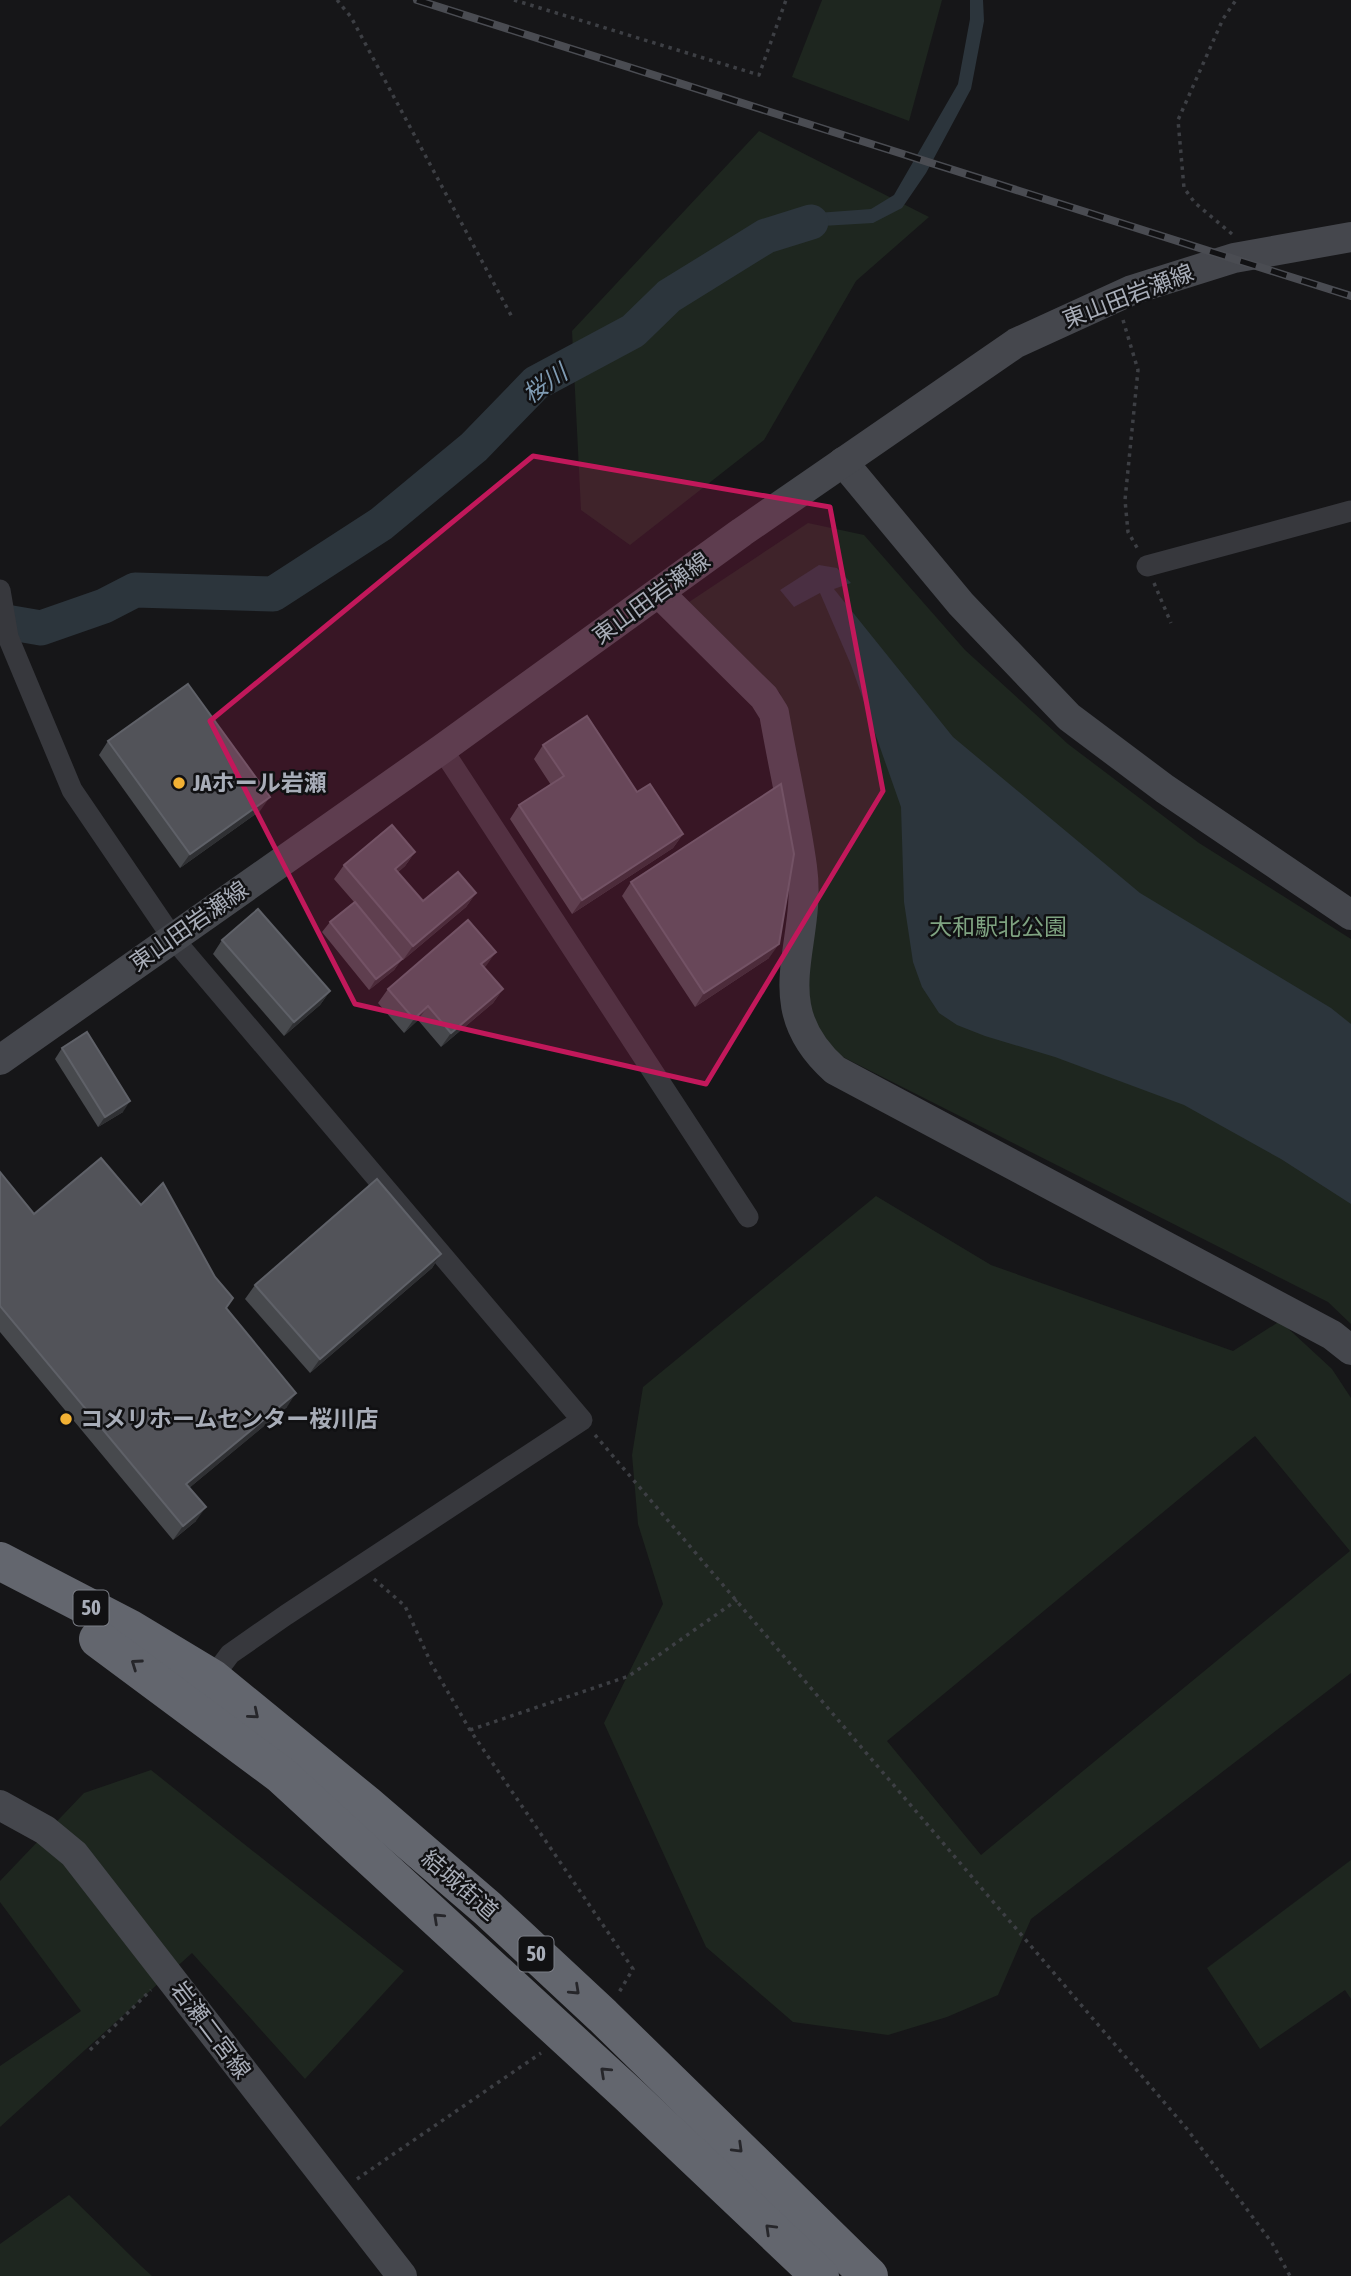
<svg xmlns="http://www.w3.org/2000/svg" width="1351" height="2276" font-family="'Asap Condensed','Noto Sans JP',sans-serif">
  <style>
    .green { fill: #1e261f; fill-rule: evenodd }
    .water { fill: #2c353c }
    .lines { fill: none; stroke-linecap: round; stroke-linejoin: round }
    .river { stroke: #2c353c; stroke-width: 35 }
    .path { stroke: #3d3f44; stroke-width: 3.5; stroke-dasharray: 3.5 5; stroke-linecap: butt }
    .street { stroke: #37383d; stroke-width: 21 }
    .secondary { stroke: #45474d; stroke-width: 30 }
    .highway { stroke: #63666e; stroke-width: 38 }
    .rail-casing { stroke: #4a4c52; stroke-width: 8 }
    .rail { stroke: #111113; stroke-width: 5; stroke-dasharray: 16; stroke-linecap: butt }
    .wall { fill: #47494d }
    .shaded-wall { fill: #2f3033 }
    .building { fill: #525359; stroke: #5f6168; stroke-width: 2 }
    .oneway { stroke: #26262a }
    .marked { fill: #c2185b; fill-opacity: 0.2; stroke: #c2185b; stroke-width: 5; stroke-linejoin: round }
    .poi-dot { fill: #f2b134; stroke: #111113; stroke-width: 2.5 }
    .labels { text-anchor: middle; stroke-width: 5; stroke-linejoin: round; paint-order: stroke }
    .shield { fill: #111113; stroke: #7b7e86; stroke-width: 2 }
    .shield-label { font-size: 21px; font-weight: bold; fill: #a8adb8 }
    .street-label { font-size: 23px; fill: #a8adb8; stroke: #111113 }
    .poi-label { font-size: 23px; font-weight: bold; fill: #a8adb8; stroke: #111113; text-anchor: start }
    .park-label { font-size: 23px; fill: #7fa381; stroke: #111113 }
    .water-label { font-size: 24px; font-style: italic; fill: #7f9bb3; stroke: #111113 }
  </style>
  <rect width="100%" height="100%" fill="#161618"/>
  <g class="green">
    <polygon points="822,0 942,0 909,121 792,77"/>
    <polygon points="759,131 929,217 856,281 764,440 630,545 581,510 572,331"/>
    <polygon points="808,523 864,535 965,650 1068,744 1199,843 1351,939 1351,1324 1328,1302 835,1053 810,1017 790,741 780,693 689,602"/>
    <path d="M876 1196 991 1265 1233 1351 1280 1321 1332 1369 1351 1398V1673L1031 1919 998 1995 947 2017 888 2035 793 2022 706 1947 604 1723 663 1604 638 1524 632 1455 643 1387ZM1255 1436 1350 1551 981 1855 887 1741Z"/>
    <polygon points="151,1770 404,1971 305,2079 192,1953 0,2127 0,2066 81,2011 0,1902 0,1881 84,1793"/>
    <polygon points="1351,1860 1351,1999 1345,1990 1260,2049 1207,1968"/>
    <polygon points="69,2195 141,2266 152,2276 0,2276 0,2244"/>
  </g>
  <g class="water">
    <polygon points="970,0 983,0 984,21 971,89 926,173 902,208 873,223 822,226 769,243 763,229 817,213 871,209 894,195 958,84 970,19"/>
    <polygon points="819,565 837,568 851,583 834,589 953,737 1140,893 1331,1008 1351,1024 1351,1204 1281,1159 1184,1105 1055,1057 985,1036 957,1025 939,1013 922,987 913,962 904,902 901,807 851,665 820,593 794,607 780,590"/>
  </g>
  <g class="lines">
    <polyline class="river" points="0,621 41,628 104,606 135,590 273,594 381,524 474,447 536,383 633,331 669,296 766,236 811,222"/>
    <g class="path">
      <polyline points="337,0 351,17 513,319"/>
      <polyline points="514,0 759,75 786,0"/>
      <polyline points="1232,234 1195,203 1184,188 1178,120 1223,19 1236,0"/>
      <polyline points="1123,320 1138,370 1125,500 1128,532 1139,551"/>
      <polyline points="1154,583 1171,623"/>
      <polyline points="595,1435 1187,2129 1272,2243 1290,2276"/>
      <polyline points="374,1579 405,1606 431,1663 470,1730 633,1969 618,1994"/>
      <polyline points="470,1730 629,1676 737,1600"/>
      <polyline points="90,2050 151,1990"/>
      <polyline points="357,2179 541,2053"/>
    </g>
    <g class="street">
      <polyline points="1147,566 1351,511"/>
      <polyline points="0,590 8,637 72,790 172,937 582,1420 286,1615 230,1654 212,1678"/>
      <polyline points="442,749 748,1217"/>
    </g>
    <g class="secondary">
      <polyline points="843,462 961,604 1069,717 1165,789 1351,915"/>
      <path d="M659 593 764 697 774 713C783 765 795 816 802 867 813 945 761 1004 835 1070L1332 1335 1351 1350"/>
      <polyline points="0,1060 442,749 742,532 1016,343 1132,290 1234,258 1351,237"/>
      <polyline points="0,1805 45,1830 74,1854 402,2276"/>
    </g>
    <g class="highway">
      <polyline points="0,1561 129,1628 212,1678 366,1804 487,1908 603,2016 869,2276"/>
      <polyline points="98,1639 281,1775 628,2094 820,2276"/>
    </g>
    <g class="rail-casing">
      <polyline id="rail" points="417,0 1351,296"/>
    </g>
    <use href="#rail" class="rail"/>
  </g>
  <g class="wall">
    <polygon points="108,741 260,811 180,868 99,755"/>
    <polygon points="543,745 637,792 683,834 673,848 572,914 510,819 519,805 551,785 534,759"/>
    <polygon points="415,852 405,866 398,872 423,901 476,893 466,907 403,960 385,938 402,959 394,970 369,990 322,932 330,922 354,902 334,879 344,865"/>
    <polygon points="631,882 769,958 695,1007 622,896"/>
    <polygon points="222,940 330,991 320,1005 284,1036 213,954"/>
    <polygon points="496,952 484,967 503,989 493,1003 441,1047 418,1020 404,1033 378,1003 388,989"/>
    <polygon points="62,1048 123,1112 98,1127 55,1059"/>
    <polygon points="0,1172 34,1214 226,1308 287,1407 189,1488 196,1521 173,1540 0,1332"/>
    <polygon points="441,1254 432,1268 310,1373 245,1299 255,1285"/>
  </g>
  <g class="shaded-wall">
    <polygon points="270,797 260,811 180,868 190,854"/>
    <polygon points="683,834 673,848 572,914 582,900"/>
    <polygon points="415,852 405,866 386,883 395,869"/>
    <polygon points="476,893 466,907 403,960 413,946"/>
    <polygon points="779,944 769,958 695,1007 704,993"/>
    <polygon points="496,952 486,966 472,978 481,964"/>
    <polygon points="402,959 394,970 369,990 376,979"/>
    <polygon points="503,989 493,1003 441,1047 451,1033"/>
    <polygon points="330,991 320,1005 284,1036 294,1022"/>
    <polygon points="428,1006 418,1020 404,1033 414,1019"/>
    <polygon points="130,1101 123,1112 98,1127 105,1117"/>
    <polygon points="441,1254 432,1268 310,1373 320,1359"/>
    <polygon points="296,1393 287,1407 177,1498 186,1484"/>
    <polygon points="206,1507 196,1521 173,1540 183,1526"/>
  </g>
  <g class="building">
    <polygon points="188,684 270,797 190,854 108,741"/>
    <polygon points="587,716 637,792 650,784 683,834 582,900 519,805 564,776 543,745"/>
    <polygon points="781,784 794,854 779,944 704,993 631,882"/>
    <polygon points="392,825 415,852 395,869 423,901 458,872 476,893 413,946 344,865"/>
    <polygon points="355,902 402,959 376,979 330,922"/>
    <polygon points="258,909 330,991 294,1022 222,940"/>
    <polygon points="468,920 496,952 481,964 503,989 451,1033 428,1006 414,1019 388,989"/>
    <polygon points="87,1032 130,1101 105,1117 62,1048"/>
    <polygon points="101,1158 141,1205 163,1183 215,1277 233,1298 226,1308 296,1393 186,1484 206,1507 183,1526 0,1306 0,1172 34,1214"/>
    <polygon points="377,1179 441,1254 320,1359 255,1285"/>
  </g>
  <defs><path id="oneway-chevron" d="M-2-3.5L2.5 0L-2 3.5" fill="none" stroke-width="1.6" stroke-linecap="round" stroke-linejoin="round" transform="scale(1.75)"/></defs>
  <g class="oneway">
    <use href="#oneway-chevron" transform="translate(136 1664) rotate(-145)"/>
    <use href="#oneway-chevron" transform="translate(254 1714) rotate(40)"/>
    <use href="#oneway-chevron" transform="translate(438 1918) rotate(-137)"/>
    <use href="#oneway-chevron" transform="translate(575 1990) rotate(43)"/>
    <use href="#oneway-chevron" transform="translate(605 2072) rotate(-137)"/>
    <use href="#oneway-chevron" transform="translate(738 2148) rotate(44)"/>
    <use href="#oneway-chevron" transform="translate(770 2229) rotate(-136)"/>
  </g>
  <path class="marked" d="M533 456 830 507 883 791 706 1084 355 1004 210 721Z"/>
  <g class="poi-dot">
    <circle cx="179" cy="783" r="7"/>
    <circle cx="66" cy="1419" r="7"/>
  </g>
  <g class="labels">
    <g class="shield">
      <rect x="73.5" y="1590.5" width="35" height="35" rx="5"/>
      <rect x="518.5" y="1936.5" width="35" height="35" rx="5"/>
    </g>
    <g class="shield-label">
      <text x="91" y="1615">50</text>
      <text x="536" y="1961">50</text>
    </g>
    <g class="street-label">
      <text transform="translate(1128 296) rotate(-21)" y="8">東山田岩瀬線</text>
      <text transform="translate(651 598) rotate(-36)" y="8">東山田岩瀬線</text>
      <text transform="translate(189 926) rotate(-35)" y="8">東山田岩瀬線</text>
      <text transform="translate(460 1885) rotate(41)" y="8">結城街道</text>
      <text transform="translate(211 2030) rotate(53)" y="8">岩瀬二宮線</text>
    </g>
    <g class="poi-label">
      <text x="193" y="791">JAホール岩瀬</text>
      <text x="80" y="1427">コメリホームセンター桜川店</text>
    </g>
    <g class="park-label">
      <text x="998" y="935">大和駅北公園</text>
    </g>
    <g class="water-label">
      <text transform="translate(545 384) rotate(-35)" y="8">桜川</text>
    </g>
  </g>
</svg>
